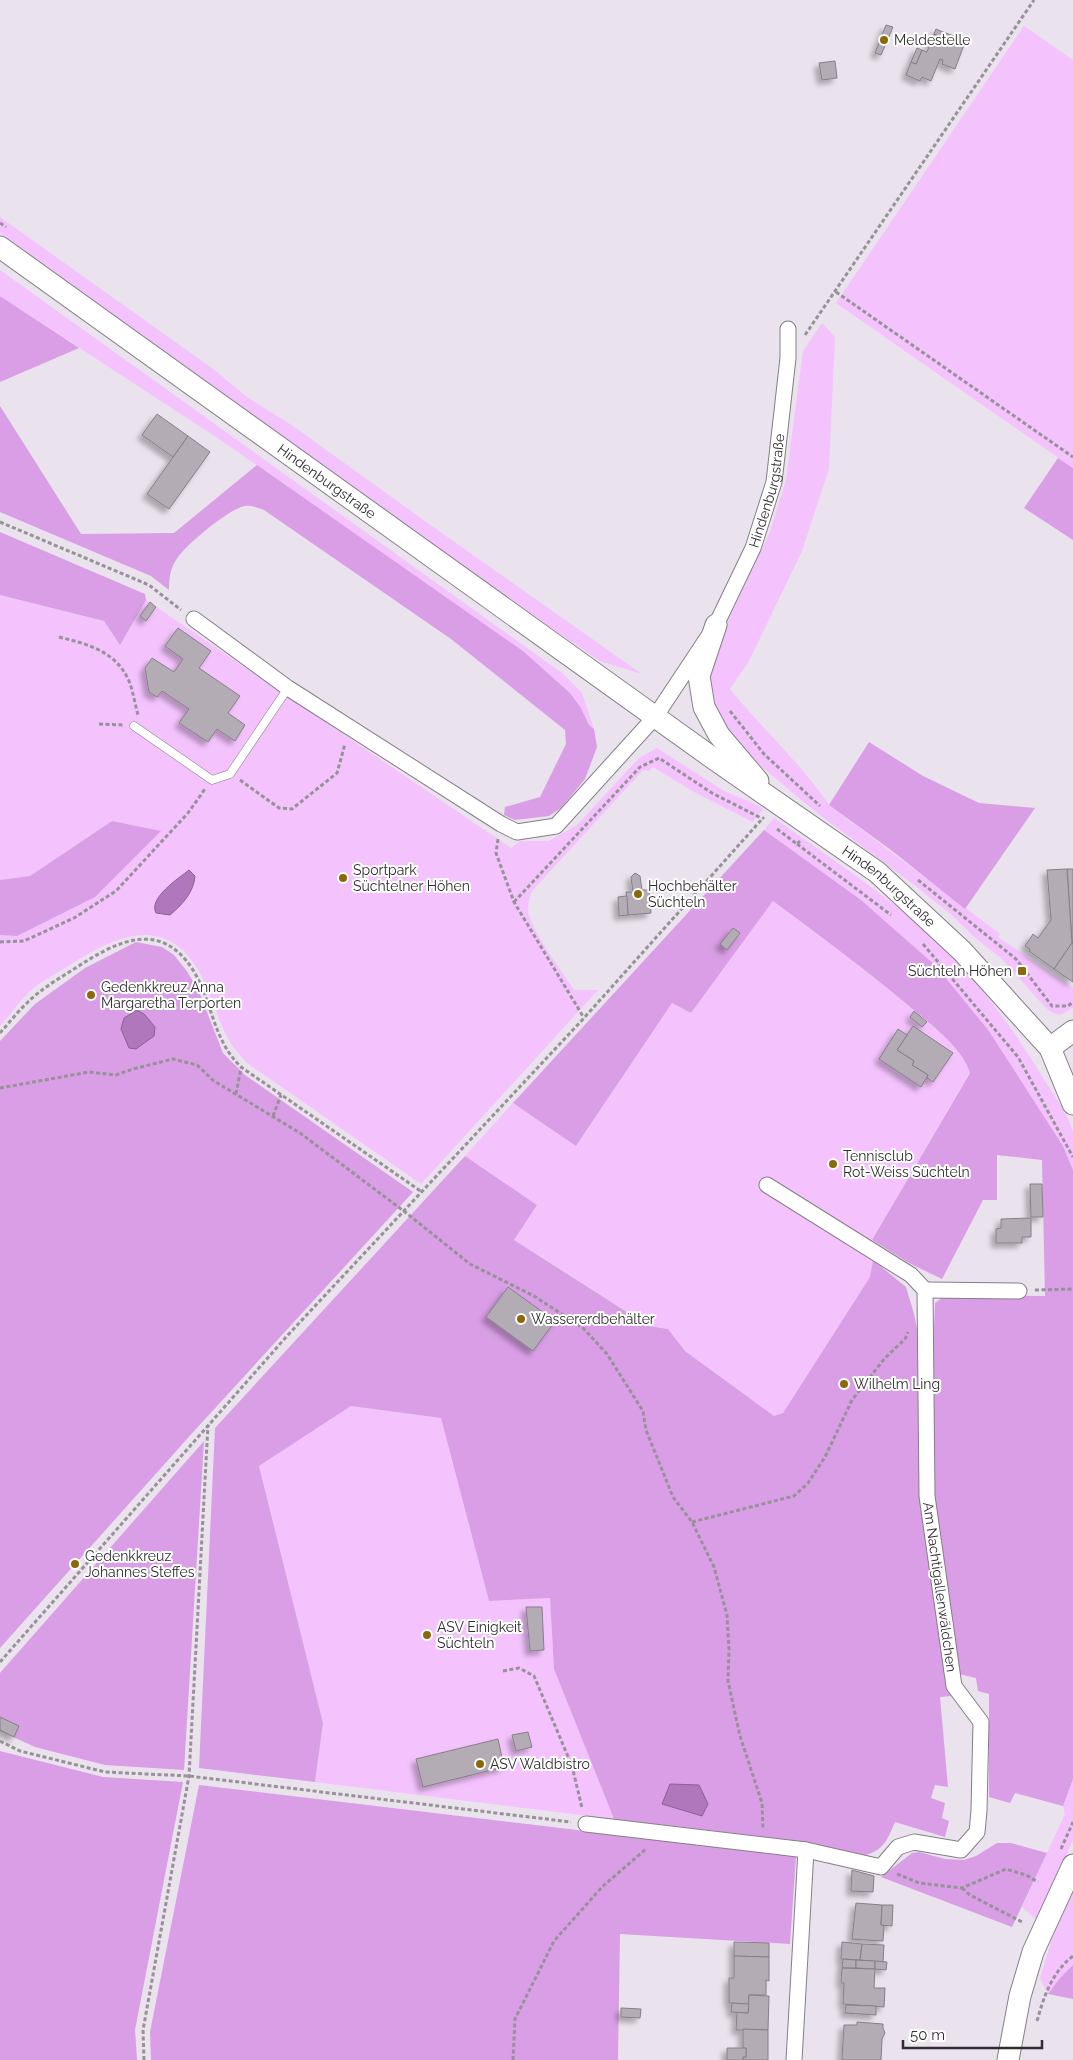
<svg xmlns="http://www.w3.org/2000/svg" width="1073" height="2060" font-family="Raleway,sans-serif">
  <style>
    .green { fill: #f4c3fe }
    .forest { fill: #d99ee6 }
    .water { fill: #b077bd; stroke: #8a6193 }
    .building { fill: #b3acb5; stroke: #867f88; filter: url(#shadow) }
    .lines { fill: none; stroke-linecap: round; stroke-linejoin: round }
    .service-casing { stroke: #867e87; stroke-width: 9 }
    .minor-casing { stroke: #867e87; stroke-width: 17 }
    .secondary-casing { stroke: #867e87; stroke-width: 23 }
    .path { stroke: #979198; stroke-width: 3; stroke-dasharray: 4 2.5; stroke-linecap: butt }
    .service { stroke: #fff; stroke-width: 8 }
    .minor { stroke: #fff; stroke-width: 15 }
    .secondary { stroke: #fff; stroke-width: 21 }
    .poi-dot { fill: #8b6909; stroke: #fff; stroke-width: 2 }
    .labels { text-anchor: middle; stroke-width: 4; stroke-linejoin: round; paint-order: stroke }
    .poi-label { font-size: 14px; fill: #302d30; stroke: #fff; text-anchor: start }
    .street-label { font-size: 14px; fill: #302d30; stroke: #fff }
  </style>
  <defs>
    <filter id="shadow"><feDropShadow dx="-4.5" dy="4.5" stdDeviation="2.5" flood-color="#0004"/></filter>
  </defs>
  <rect width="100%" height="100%" fill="#eae2ec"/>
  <g class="green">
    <polygon points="1024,26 1073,60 1073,468 836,303"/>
    <polygon points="0,217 216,371 247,397 293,426 429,524 642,674 600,661 528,612 0,233"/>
    <polygon points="0,270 562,673 582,693 594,729 589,725 581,708 570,693 523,651 219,439 0,296"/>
    <path d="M822 323 835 337 829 469 802 551 748 663 730 689C762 729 801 763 829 805L1000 934 998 937 1073 988V1008L1060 1015 1051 1012 1044 1006 1001 958 973 936 954 917 917 887 817 813 738 747 715 717 708 670 714 650 770 532 786 480 803 351Z"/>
    <path d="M0 595 104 621 120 645 146 600 511 848 520 841H549L577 825 639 758 657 748 724 791 755 804 763 809 753 822 694 792 653 767 649 771 643 770 532 891C529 899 527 906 529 915 536 938 561 969 574 990H598L421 1184 247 1063C241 1056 234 1049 230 1042 216 1018 211 989 195 965 159 911 107 941 65 968 54 975 40 982 30 991 19 1002 10 1015 0 1026V935L17 936 160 831 112 821 30 876 0 880Z"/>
    <path d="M774 818C834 861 906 907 956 961 989 996 1017 1035 1042 1076 1052 1093 1068 1113 1073 1132 1073 1144 1073 1159 1073 1170L1063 1146 989 1031 936 966 861 900 764 830Z"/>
    <path d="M773 901C819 935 865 969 909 1006 929 1023 962 1048 970 1072L872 1240 873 1260 870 1277 783 1413 774 1416 685 1351 668 1329 650 1326 514 1240 537 1205 465 1156 513 1103 577 1145 672 1003 691 1013Z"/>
    <polygon points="351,1406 441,1418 489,1601 550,1598 554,1669 614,1819 315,1782 323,1723 259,1466"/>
    <polygon points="1073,1779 1073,1840 1037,1920 1022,1907 1065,1814 1063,1806"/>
    <polygon points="1073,1891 1073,1965 1059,1979 1048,1994 1040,1978 1052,1939"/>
  </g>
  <g class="forest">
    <polygon points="0,296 79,348 0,382"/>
    <path d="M0 406 81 534 174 533 257 465 523 651 570 693 581 708 589 725 594 729 597 747 585 779 561 808 549 816 515 820 504 815 505 807 540 797 566 744 565 730 451 639 264 510C259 508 251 505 245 506 230 508 184 546 176 560 170 569 169 579 169 590L151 576 0 512Z"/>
    <polygon points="1058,458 1073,468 1073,540 1024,508"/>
    <polygon points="0,532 145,594 146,600 120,645 104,621 0,595"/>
    <polygon points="869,742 923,776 979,803 1035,808 965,909 891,850 829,805"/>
    <polygon points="112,821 161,831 95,897 17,936 0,935 0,880 30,876"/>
    <path d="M764 830 861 900 936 966 989 1031 1063 1146 1073 1170V1779L1063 1806 1015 1793 1010 1803 989 1797V1694L978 1691 976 1678 959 1674 939 1549 930 1427 935 1303 946 1295 1045 1296 1042 1160 997 1155V1200H983L942 1279 909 1263 872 1240 970 1073C963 1048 929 1023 909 1006 865 969 819 935 773 901L691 1013 672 1003 576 1146 513 1103Z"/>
    <polygon points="136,942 162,947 174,955 186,970 198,989 223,1053 245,1075 413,1192 195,1430 0,1648 0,1041 35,1004 85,968"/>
    <path d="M465 1156 537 1205 514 1240 649 1326 668 1329 685 1351 774 1416 783 1413 870 1277 873 1260 906 1287 914 1314 919 1339 948 1684 952 1696 940 1697 948 1787 935 1785 931 1798 945 1803 942 1818 949 1821 945 1837 895 1822C888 1838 884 1851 865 1855L799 1841 614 1819 554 1669 550 1598 489 1601 441 1418 351 1406 259 1466 323 1723 315 1782 199 1768 215 1428Z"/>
    <polygon points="204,1441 184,1770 105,1765 35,1747 0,1731 0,1673"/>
    <polygon points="0,1751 103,1777 183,1782 135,2030 137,2060 0,2060"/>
    <polygon points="199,1785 796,1856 790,1944 620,1934 618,2060 151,2060 150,2032"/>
    <polygon points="997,1843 1011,1843 1047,1853 1012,1927 881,1877 912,1853 919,1852 945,1859 964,1860 976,1856"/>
    <polygon points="1073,1965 1073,1999 1048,1994 1059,1979"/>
  </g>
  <g class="water">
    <path d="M189 870 195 876C194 892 182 905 170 915L156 913C148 898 179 878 189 870Z"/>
    <polygon points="137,1010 144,1014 155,1027 154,1036 136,1049 129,1048 121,1029 124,1018"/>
    <polygon points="670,1784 699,1785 708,1804 702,1816 662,1804"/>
  </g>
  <g class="building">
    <polygon points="886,25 893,27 881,55 875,53"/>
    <polygon points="936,29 943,32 941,37 934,34"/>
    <polygon points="943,32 954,36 953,40 964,45 955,69 942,64 943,60 940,59 931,81 922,77 920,81 906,75 911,62 916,64 922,50 927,52 934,34 941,37"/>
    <polygon points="917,48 922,50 916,64 911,62"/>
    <polygon points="835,61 837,78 822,80 819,63"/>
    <polygon points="157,414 188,436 173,457 142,435"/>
    <polygon points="188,436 210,452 169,509 147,494"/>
    <polygon points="150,602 156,607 146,621 140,616"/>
    <polygon points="178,628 211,651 199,668 240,696 228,713 245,725 235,741 217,729 208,742 179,723 189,709 162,691 157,697 149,692 145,668 152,658 174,672 183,659 165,646"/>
    <polygon points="1067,869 1073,869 1073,944 1072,943"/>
    <polygon points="1067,869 1072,943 1054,969 1029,951 1030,949 1025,946 1033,934 1038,938 1051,920 1047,870"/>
    <polygon points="635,873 640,876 642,890 649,890 651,913 628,915 626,892 633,892 631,877"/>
    <polygon points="627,896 628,915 619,916 618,897"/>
    <polygon points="733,928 740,933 727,950 720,944"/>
    <polygon points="1072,943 1073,944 1073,982 1054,969"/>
    <polygon points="914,1011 927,1022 922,1027 910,1017"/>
    <polygon points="913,1026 953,1053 933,1082 927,1078 928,1075 912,1065 914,1061 897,1050"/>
    <polygon points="898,1029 907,1035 897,1050 914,1061 912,1065 928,1075 921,1087 879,1059"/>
    <polygon points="1030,1184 1042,1184 1043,1217 1031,1217"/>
    <polygon points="1031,1218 1031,1237 1022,1237 1022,1243 996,1243 996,1229 1001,1228 1001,1219"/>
    <polygon points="508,1287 555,1321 533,1351 486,1317"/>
    <polygon points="526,1607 542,1607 544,1650 530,1651"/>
    <polygon points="0,1717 19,1726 14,1737 0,1730"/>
    <polygon points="528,1732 532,1747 516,1751 512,1735"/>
    <polygon points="498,1739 504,1767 423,1787 416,1759"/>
    <polygon points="852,1870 874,1876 873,1892 851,1891"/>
    <polygon points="856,1903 882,1905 881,1925 884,1925 883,1941 852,1939"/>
    <polygon points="882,1905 893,1905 892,1926 881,1925"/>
    <polygon points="734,1942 769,1943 769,1957 734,1956"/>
    <polygon points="842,1942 862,1944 860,1960 841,1959"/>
    <polygon points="862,1944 884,1945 883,1962 860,1960"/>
    <polygon points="734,1956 769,1957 769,1981 766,1980 766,1995 749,1995 749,2004 729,2003 729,1978 734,1978"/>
    <polygon points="843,1959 856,1960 856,1968 842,1968"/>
    <polygon points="856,1960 875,1961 875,1969 856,1968"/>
    <polygon points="875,1961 887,1962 886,1970 875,1969"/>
    <polygon points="842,1968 875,1969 874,1988 885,1988 884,2007 843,2004 844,1983 841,1983"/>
    <polygon points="749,1995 769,1996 768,2030 736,2030 737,2012 748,2013"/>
    <polygon points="732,2003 749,2004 748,2013 731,2012"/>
    <polygon points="846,2005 876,2006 876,2015 845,2013"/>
    <polygon points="621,2008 641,2009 640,2018 621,2017"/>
    <polygon points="857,2022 883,2024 883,2028 885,2033 882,2039 881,2060 842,2060 844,2025 857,2025"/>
    <polygon points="743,2029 768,2030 768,2060 743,2060 743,2057 746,2057 746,2048 743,2048"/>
    <polygon points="727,2048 746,2048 746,2057 743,2057 743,2060 727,2060"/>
  </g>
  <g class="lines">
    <g class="service-casing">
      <polyline id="service" points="134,726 212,780 230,774 288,688"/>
    </g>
    <g class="minor-casing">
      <g id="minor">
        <path id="s1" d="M194 619 288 688 501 824 517 832 556 826 655 717 716 625 753 548 774 482 788 358V329"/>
        <polyline points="925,1290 1019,1291"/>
        <polyline points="586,1824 806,1850 881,1867 898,1847 914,1842 961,1850 977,1832 979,1811 981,1722 954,1686 927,1496 925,1290 911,1275 767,1185"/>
        <polyline points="794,2060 806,1850"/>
      </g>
    </g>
    <g class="secondary-casing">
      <g id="secondary">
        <path id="s2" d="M0 247 714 759 877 872 962 951 1050 1048 1073 1104"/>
        <polyline points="716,625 699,676 704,707 719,735 758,781"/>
        <polyline points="1050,1048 1073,1031"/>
        <polyline points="1008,2060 1020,1996 1033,1952 1073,1865"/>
      </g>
    </g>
    <g class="path">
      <polyline points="0,223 6,227"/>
      <polyline points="836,292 1073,457"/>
      <polyline points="805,335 1034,0"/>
      <polyline points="0,522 149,585 181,610"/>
      <path d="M59 637C87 644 116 651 129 681 133 691 135 704 138 715"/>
      <polyline points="730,711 764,754 820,806"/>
      <polyline points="99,724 123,725"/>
      <polyline points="240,780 279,808 292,809 337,773 345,744"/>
      <polyline points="777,829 797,844 800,841"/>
      <polyline points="498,839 496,853 514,902 584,1018"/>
      <polyline points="797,844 891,915"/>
      <polyline points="918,880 1016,959 1052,1006 1068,1006 1073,1002"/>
      <polyline points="514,902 640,767 659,758 712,793 761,818"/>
      <polyline points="0,942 24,941 74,918 116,891 188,813 205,789"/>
      <polyline points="923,944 1018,1057 1073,1157"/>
      <path d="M0 1033C9 1023 18 1011 28 1002 41 989 58 979 74 969 114 943 159 917 193 970 213 1002 212 1039 241 1067L422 1192"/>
      <polyline points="0,1088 89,1072 116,1075 133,1069 173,1059 197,1065 214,1081 300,1133 405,1212 470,1264 534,1296 583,1328 607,1354 643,1411 646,1430 673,1497 692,1522 714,1567 727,1615 729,1649 728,1681 740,1736 762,1803 763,1829"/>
      <polyline points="236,1094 241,1068"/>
      <polyline points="273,1116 281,1095"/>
      <polyline points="1035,1290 1073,1289"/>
      <polyline points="692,1522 794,1496 808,1483 825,1457 852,1400 885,1358 905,1339 908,1332"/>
      <polyline points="0,1662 287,1336 584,1018 763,818 764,819"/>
      <polyline points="503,1671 519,1668 534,1676 572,1766 582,1808"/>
      <polyline points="0,1741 20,1751 105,1772 189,1776 571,1822"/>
      <polyline points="1061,1849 1073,1822"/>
      <polyline points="897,1874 919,1883 962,1888 1006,1869 1026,1875 1038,1882"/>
      <polyline points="962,1888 970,1895 1024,1923"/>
      <path d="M1037 2021C1044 1996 1052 1972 1073 1956"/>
      <polyline points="144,2060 143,2030 189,1776 208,1425"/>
      <polyline points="513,2060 515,2019 554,1941 602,1887 647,1848"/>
    </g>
    <use href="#service" class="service"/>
    <use href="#minor" class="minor"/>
    <use href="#secondary" class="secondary"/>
  </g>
  <g class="poi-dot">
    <circle cx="884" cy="40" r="5"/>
    <circle cx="343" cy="878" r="5"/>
    <circle cx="638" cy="894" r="5"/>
    <rect x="1017" y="966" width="10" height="10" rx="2.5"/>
    <circle cx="91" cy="995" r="5"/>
    <circle cx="833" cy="1164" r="5"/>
    <circle cx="521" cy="1319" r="5"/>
    <circle cx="844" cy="1384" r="5"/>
    <circle cx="75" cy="1564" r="5"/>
    <circle cx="427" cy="1635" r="5"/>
    <circle cx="480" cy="1764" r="5"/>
  </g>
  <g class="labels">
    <g class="poi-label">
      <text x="894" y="45">Meldestelle</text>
      <text x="353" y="875">Sportpark<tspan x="353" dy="16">Süchtelner Höhen</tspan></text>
      <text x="648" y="891">Hochbehälter<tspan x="648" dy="16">Süchteln</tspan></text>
      <text x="1012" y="976" text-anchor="end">Süchteln Höhen</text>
      <text x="101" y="992">Gedenkkreuz Anna<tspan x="101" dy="16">Margaretha Terporten</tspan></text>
      <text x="843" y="1161">Tennisclub<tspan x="843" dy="16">Rot-Weiss Süchteln</tspan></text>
      <text x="531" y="1324">Wassererdbehälter</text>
      <text x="854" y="1389">Wilhelm Ling</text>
      <text x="85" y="1561">Gedenkkreuz<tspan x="85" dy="16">Johannes Steffes</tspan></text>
      <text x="437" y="1632">ASV Einigkeit<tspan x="437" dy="16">Süchteln</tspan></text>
      <text x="490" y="1769">ASV Waldbistro</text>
    </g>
    <g class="street-label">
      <text dy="5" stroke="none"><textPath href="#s2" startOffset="402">Hindenburgstraße</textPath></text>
      <text dy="5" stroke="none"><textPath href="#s1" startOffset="829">Hindenburgstraße</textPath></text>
      <text dy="5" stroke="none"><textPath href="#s2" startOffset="1095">Hindenburgstraße</textPath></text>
      <text transform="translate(940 1587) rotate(82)" y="5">Am Nachtigallenwäldchen</text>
    </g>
  </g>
  <path d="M903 2040v8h139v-8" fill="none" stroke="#302d30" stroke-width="2.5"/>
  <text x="910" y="2040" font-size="15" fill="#302d30" stroke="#ffffff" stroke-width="4" paint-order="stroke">50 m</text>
</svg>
